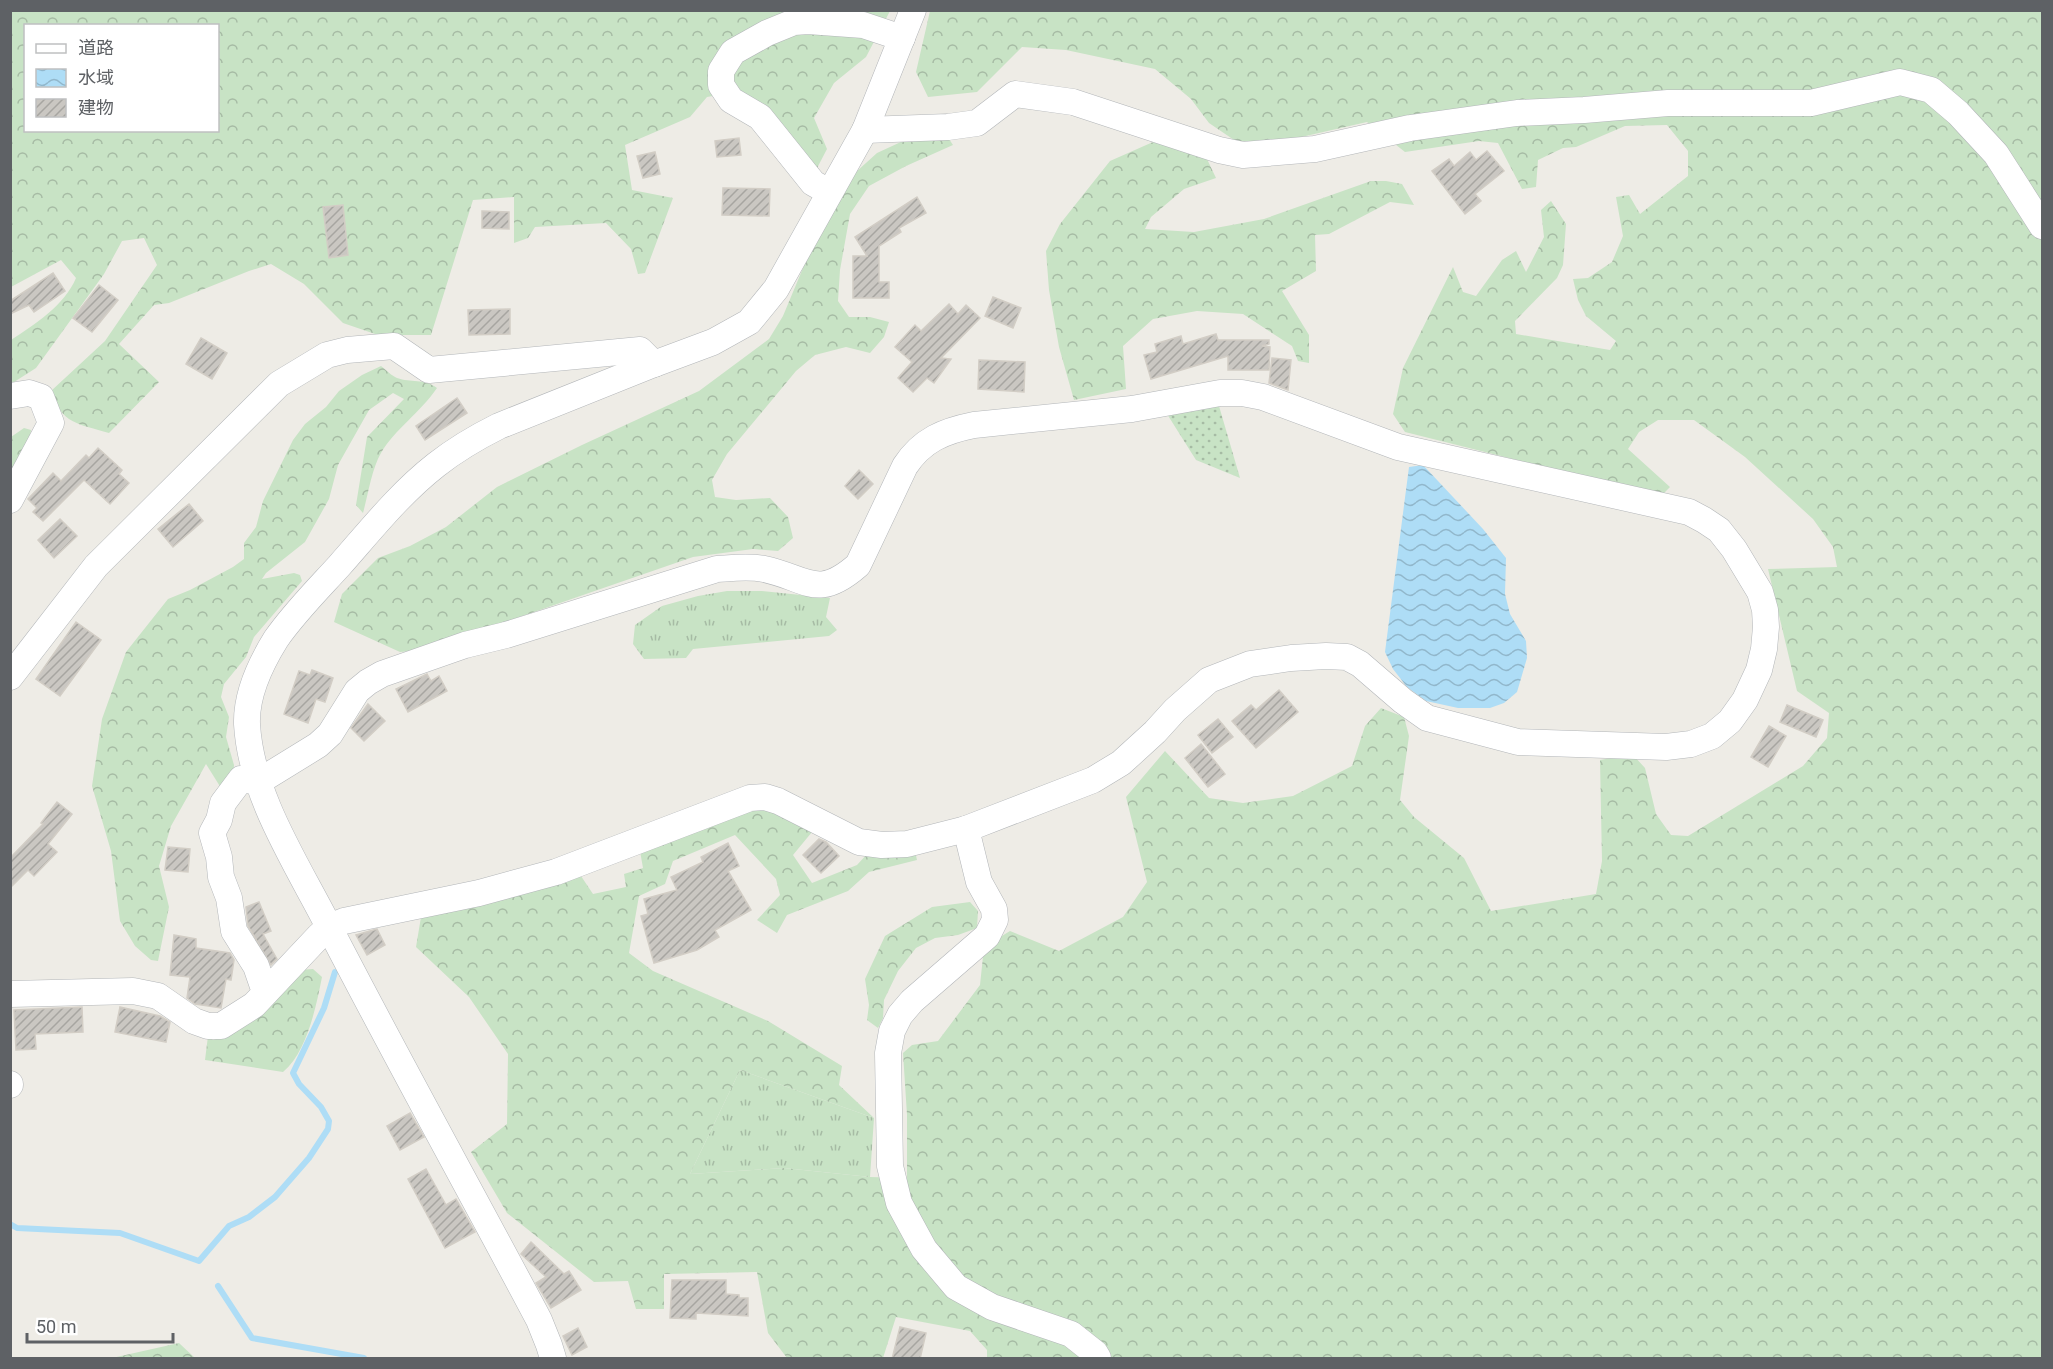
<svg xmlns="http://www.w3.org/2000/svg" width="2053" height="1369" font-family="Roboto,'Noto Sans JP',sans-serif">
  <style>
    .grass { fill: url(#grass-tufts) }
    .forest { fill: url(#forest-crowns); fill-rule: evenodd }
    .garden { fill: url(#garden-dots) }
    .water { fill: url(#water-waves) }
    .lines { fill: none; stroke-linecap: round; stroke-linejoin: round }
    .stream { stroke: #aeddf6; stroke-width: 6 }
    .building { fill: url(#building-hatch); stroke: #d2cdc5; stroke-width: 1.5 }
    .minor-casing { stroke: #b3b6b9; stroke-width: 27 }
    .minor { stroke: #fff; stroke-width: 26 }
  </style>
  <defs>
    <pattern id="grass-tufts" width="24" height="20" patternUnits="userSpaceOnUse" patternTransform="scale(1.5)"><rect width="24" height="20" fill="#c8e3c5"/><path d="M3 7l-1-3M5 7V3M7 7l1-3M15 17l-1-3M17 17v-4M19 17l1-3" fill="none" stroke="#a6bba4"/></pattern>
    <pattern id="forest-crowns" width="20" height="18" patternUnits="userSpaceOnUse" patternTransform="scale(1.5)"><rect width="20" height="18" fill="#c8e3c5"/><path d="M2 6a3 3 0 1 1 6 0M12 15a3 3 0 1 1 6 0" fill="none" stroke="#a6bba4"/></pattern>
    <pattern id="garden-dots" width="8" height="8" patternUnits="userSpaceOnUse" patternTransform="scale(1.5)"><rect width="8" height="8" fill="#c8e3c5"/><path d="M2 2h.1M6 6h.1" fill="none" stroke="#a6bba4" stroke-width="1.8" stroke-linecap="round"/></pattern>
    <pattern id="water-waves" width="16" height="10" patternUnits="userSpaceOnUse" patternTransform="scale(1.5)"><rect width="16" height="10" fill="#aeddf6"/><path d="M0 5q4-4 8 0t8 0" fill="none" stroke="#91b7cb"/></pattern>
    <pattern id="building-hatch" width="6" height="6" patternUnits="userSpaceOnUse" patternTransform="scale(1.5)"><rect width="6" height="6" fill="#cac7c2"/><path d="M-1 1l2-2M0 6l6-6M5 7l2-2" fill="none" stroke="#a7a5a1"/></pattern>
  </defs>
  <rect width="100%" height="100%" fill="#eeece6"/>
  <g class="grass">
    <polygon points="727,591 762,591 830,598 826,617 837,630 829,636 693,649 686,658 644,659 633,644 635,625 662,606 698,596"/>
    <polygon points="740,1070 874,1118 870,1177 784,1168 690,1174"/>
  </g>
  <g class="forest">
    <path d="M11 11H890L866 57 834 83 814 118 827 149 815 172 773 115 741 91 707 97 690 117 625 145 632 190 673 198 645 273 638 274 631 249 606 223 535 227 528 238 514 243V197L473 200 431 335H378L343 323 304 284 271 264 249 271 169 303 154 305 119 344 159 382 109 433C79 424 61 424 51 391L105 341 157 265 144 238 122 241 104 274 36 368 11 384V340C35 324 64 306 76 278L61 260 11 287ZM26 26H218V130H26Z"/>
    <polygon points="930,11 2042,11 2042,1358 987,1358 987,1350 970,1331 896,1317 883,1358 787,1358 768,1333 757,1272 664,1274 664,1309 636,1309 628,1281 594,1282 507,1213 471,1152 507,1124 508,1054 469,997 416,947 421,917 581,876 593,894 626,887 624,874 643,868 640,851 750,807 769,810 812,832 793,855 812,883 857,865 868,853 915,851 917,860 869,872 848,891 787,915 777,933 757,920 780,895 776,879 735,835 673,861 665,884 639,896 629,953 653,971 768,1021 842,1066 839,1085 874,1118 740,1070 690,1174 784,1168 870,1177 907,1178 907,1115 903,1053 912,1045 938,1041 980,985 984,947 1010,931 1059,951 1123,917 1147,882 1126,797 1165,751 1209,798 1243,803 1293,796 1352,766 1365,726 1381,708 1404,717 1409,736 1400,800 1414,817 1464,858 1491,911 1596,894 1602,861 1600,760 1622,756 1634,756 1645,768 1656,814 1671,835 1688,836 1803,766 1827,738 1829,713 1797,691 1768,569 1837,567 1833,547 1813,519 1745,457 1694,420 1658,420 1639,432 1628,449 1670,487 1661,496 1405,432 1393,414 1403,368 1453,267 1463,292 1476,296 1502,260 1516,251 1526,272 1544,237 1541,210 1551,201 1566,224 1563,265 1557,278 1515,321 1516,334 1610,350 1616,341 1586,316 1578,300 1573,279 1588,278 1612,262 1623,236 1616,197 1629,195 1640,214 1688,176 1688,151 1667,125 1625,126 1576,147 1563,148 1538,160 1536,187 1522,189 1498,143 1479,141 1405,152 1367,122 1297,138 1237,142 1209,123 1191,99 1155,69 1066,50 1022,47 977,92 928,97 916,72"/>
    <polygon points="949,139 953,145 906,166 869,186 850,214 840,270 838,301 849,317 870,317 889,322 884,337 870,353 846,347 815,355 796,371 727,454 712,480 715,497 736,500 770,498 788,517 793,538 778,551 753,549 693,557 424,650 400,652 334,622 342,594 378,558 410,546 446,527 497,487 582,445 699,391 769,339 783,316 818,232 856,172 877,153 903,141"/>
    <polygon points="1153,142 1206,157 1216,178 1184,189 1151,217 1145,229 1194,232 1264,219 1371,181 1386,181 1402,184 1414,205 1390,202 1329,234 1315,235 1316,271 1282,291 1309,335 1309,363 1298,361 1292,346 1243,314 1197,311 1153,319 1123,346 1126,389 1074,400 1059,347 1049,290 1046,251 1060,224 1110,161"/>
    <path d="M381 366C386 370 392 376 397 378 411 383 424 378 437 388 420 413 395 429 381 453 372 468 368 495 363 513L356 505 367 437 404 399 393 393 369 410 338 465 329 499 305 542 266 573 262 579 294 573 300 575 302 581 254 637 246 657 224 684 221 697 229 717 226 737 234 765 233 779 221 788 206 764 171 826 159 866 169 907 158 961 151 960 135 946 120 921 111 851 92 786 102 719 126 652 168 599 190 590 233 567 244 559V543L256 527 263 501 293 440 305 424 326 407 339 391 362 375Z"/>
    <polygon points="24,428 31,430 28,455 11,490 11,437"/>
    <polygon points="970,902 978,911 977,928 958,935 935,938 916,948 898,971 884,1000 883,1018 878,1028 867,1020 869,1005 865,979 885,936 932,907"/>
    <path d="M313 969 322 977C316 1007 307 1052 283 1072L205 1060 208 1036 213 1040 219 1038 299 970Z"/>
    <polygon points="179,1343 195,1358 112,1358"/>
  </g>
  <polygon class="garden" points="1219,406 1240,478 1196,460 1167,414"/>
  <polygon class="water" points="1423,465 1483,529 1506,558 1505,594 1510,614 1526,641 1527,658 1517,692 1504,703 1490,708 1458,708 1426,701 1407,687 1393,669 1385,652 1409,467"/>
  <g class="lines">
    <g class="stream">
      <polyline points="10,1224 17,1228 120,1233 199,1261 229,1226 249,1217 275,1197 309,1158 328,1129 329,1121 321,1107 299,1084 293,1073 324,1008 335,972"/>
      <polyline points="218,1286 252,1338 364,1358"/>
    </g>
  </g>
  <g class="building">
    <polygon points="739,138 741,155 717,157 715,141"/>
    <polygon points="1487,151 1504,171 1475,194 1481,201 1465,214 1432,171 1449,159 1454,166 1470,152 1476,160"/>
    <polygon points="655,152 660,174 643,178 637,156"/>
    <polygon points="723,188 770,189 769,216 722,215"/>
    <polygon points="917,197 926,213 899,228 901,232 879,246 879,282 889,282 889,298 853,298 853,256 867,256 855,237"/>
    <polygon points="343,205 348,255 329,258 323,207"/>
    <polygon points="482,211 509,212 509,229 482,228"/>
    <polygon points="53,273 65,291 34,312 29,305 10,314 10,301"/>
    <polygon points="99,285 118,300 92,332 73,318"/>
    <polygon points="993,297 1021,308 1013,328 985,316"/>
    <polygon points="949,304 958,314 966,305 980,318 941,358 951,359 934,383 927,378 913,392 898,378 912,362 895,347 915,325 921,331"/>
    <polygon points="510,309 510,334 469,335 468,310"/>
    <polygon points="1216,334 1218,340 1269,340 1269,344 1262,346 1270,347 1269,370 1228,370 1228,356 1151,379 1144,355 1157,352 1155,344 1181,336 1183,344"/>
    <polygon points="201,338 227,353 212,379 186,364"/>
    <polygon points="1272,358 1291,360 1288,390 1269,383"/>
    <polygon points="979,360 1025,362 1024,392 978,389"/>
    <polygon points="457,398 467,413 425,440 416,426"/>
    <polygon points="98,448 122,470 119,474 129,483 110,504 84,480 43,521 33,512 37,508 28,499 53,473 61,481 86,455 89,458"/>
    <polygon points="859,470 873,484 858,499 845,486"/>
    <polygon points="189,504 203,521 173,547 158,529"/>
    <polygon points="60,519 77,536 54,558 38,540"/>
    <polygon points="76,622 101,640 60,696 36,679"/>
    <polygon points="312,670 333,678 325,702 316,699 308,723 284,714 299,671 310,675"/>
    <polygon points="427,674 431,681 439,676 447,691 408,712 396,689"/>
    <polygon points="1279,690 1298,712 1256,748 1232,721 1251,705 1256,710"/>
    <polygon points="368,704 385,721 364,741 351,728"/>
    <polygon points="1787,705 1823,720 1816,737 1780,722"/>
    <polygon points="1218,719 1233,737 1212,753 1198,735"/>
    <polygon points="1769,726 1786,736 1768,767 1751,757"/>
    <polygon points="1201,744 1225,774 1208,787 1185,758"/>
    <polygon points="57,802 72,814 48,844 57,852 34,876 28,870 10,888 10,858 43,824 41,823"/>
    <polygon points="819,839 826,842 839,856 821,873 803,855"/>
    <polygon points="728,843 739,866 728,871 751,910 715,930 719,937 697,950 654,963 641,916 648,914 644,899 677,890 671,877 703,862 701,857"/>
    <polygon points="168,847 190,849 188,872 165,870"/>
    <polygon points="259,902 271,931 263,934 277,959 271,965 248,926 246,907"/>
    <polygon points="377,929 385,945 367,955 356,935"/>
    <polygon points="174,935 196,939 196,948 230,953 234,960 231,980 226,979 221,1008 195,1004 187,998 190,977 170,975"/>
    <polygon points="82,1007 83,1032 35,1034 36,1049 16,1050 14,1010"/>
    <polygon points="120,1007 160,1016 170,1022 166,1042 115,1032"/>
    <polygon points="410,1113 424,1137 400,1150 387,1126"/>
    <polygon points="426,1169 446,1205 456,1199 475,1232 445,1248 408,1179"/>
    <polygon points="531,1242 564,1274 569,1271 581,1290 551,1308 536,1283 546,1277 521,1254"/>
    <polygon points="672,1280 726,1280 726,1294 739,1295 739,1298 748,1298 748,1316 696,1313 696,1319 670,1318"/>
    <polygon points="900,1327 926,1333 920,1359 892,1359"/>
    <polygon points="578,1328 587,1347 572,1355 563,1336"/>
  </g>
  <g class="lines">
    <g class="minor-casing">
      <g id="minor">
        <polyline points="865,130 948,127 977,123 1015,94 1073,102 1219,150 1243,155 1315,149 1410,128 1517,113 1584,110 1668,103 1811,103 1900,82 1931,90 1958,113 1996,154 2042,226"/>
        <polyline points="829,192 813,183 760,117 731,100 721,85 721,71 733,52 767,33 794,22 808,21 863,25 902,38"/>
        <polyline points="10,396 29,393 41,397 51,423 10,500"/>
        <polyline points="10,677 96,566 279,384 327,355 347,350 394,346 429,370 640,350 654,364"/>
        <polyline points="966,829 979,882 994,909 995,920 987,936 912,1001 900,1015 892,1031 888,1053 890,1166 899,1203 924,1249 956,1287 992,1307 1071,1334 1095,1353 1098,1358"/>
        <path d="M10 994 133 991 158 996 194 1021 208 1026H221L254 1005 319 936 329 927 344 921 479 893 556 872 750 798 765 797 778 801 859 842 882 845 907 844 966 829 1093 780 1121 763 1155 732 1175 710 1209 680 1250 664 1291 658 1326 656 1347 657 1360 664 1403 701 1427 718 1518 742 1666 747 1691 744 1712 736 1730 721 1745 700 1759 670 1764 649 1766 627 1765 610 1760 592 1734 549 1719 530 1704 520 1689 512 1398 447 1263 397 1242 393H1220L1132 409 974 425C944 431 922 440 905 466L858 565C817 601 807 578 764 569 749 566 733 568 717 569L506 635 465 645 382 674 368 682 357 691 330 734 318 745 258 782 241 779 223 803 219 820 212 833 219 857 221 877 229 898 234 931 256 966 265 992"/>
        <polyline points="10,1084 10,1085"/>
        <path d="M553 1358 549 1345 539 1320C469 1188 397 1059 329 927 297 864 251 796 247 724 246 695 261 663 276 639 294 613 318 589 339 566 370 531 399 494 436 465 455 450 477 437 499 426L654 364 713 342 749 322 776 289 865 130 913 10"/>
      </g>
    </g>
    <use href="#minor" class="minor"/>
  </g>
  <rect width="2053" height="1369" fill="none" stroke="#5e6165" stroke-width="24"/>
  <rect x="24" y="24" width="195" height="108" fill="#ffffff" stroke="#bfc0c1" stroke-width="1.5"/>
  <rect x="36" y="44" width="30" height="9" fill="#ffffff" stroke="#bfc0c1" stroke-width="1.5"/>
  <text x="78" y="54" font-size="18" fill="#5e6165">道路</text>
  <rect x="36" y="69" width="30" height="18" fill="url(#water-waves)" stroke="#bfc0c1" stroke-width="1.5"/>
  <text x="78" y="84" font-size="18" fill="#5e6165">水域</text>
  <rect x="36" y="99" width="30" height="18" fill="url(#building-hatch)" stroke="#bfc0c1" stroke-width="1.5"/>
  <text x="78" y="114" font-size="18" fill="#5e6165">建物</text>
  <path d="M27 1333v9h146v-9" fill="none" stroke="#5e6165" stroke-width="3"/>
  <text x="36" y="1333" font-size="18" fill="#5e6165" stroke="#ffffff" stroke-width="4.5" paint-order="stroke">50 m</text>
</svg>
